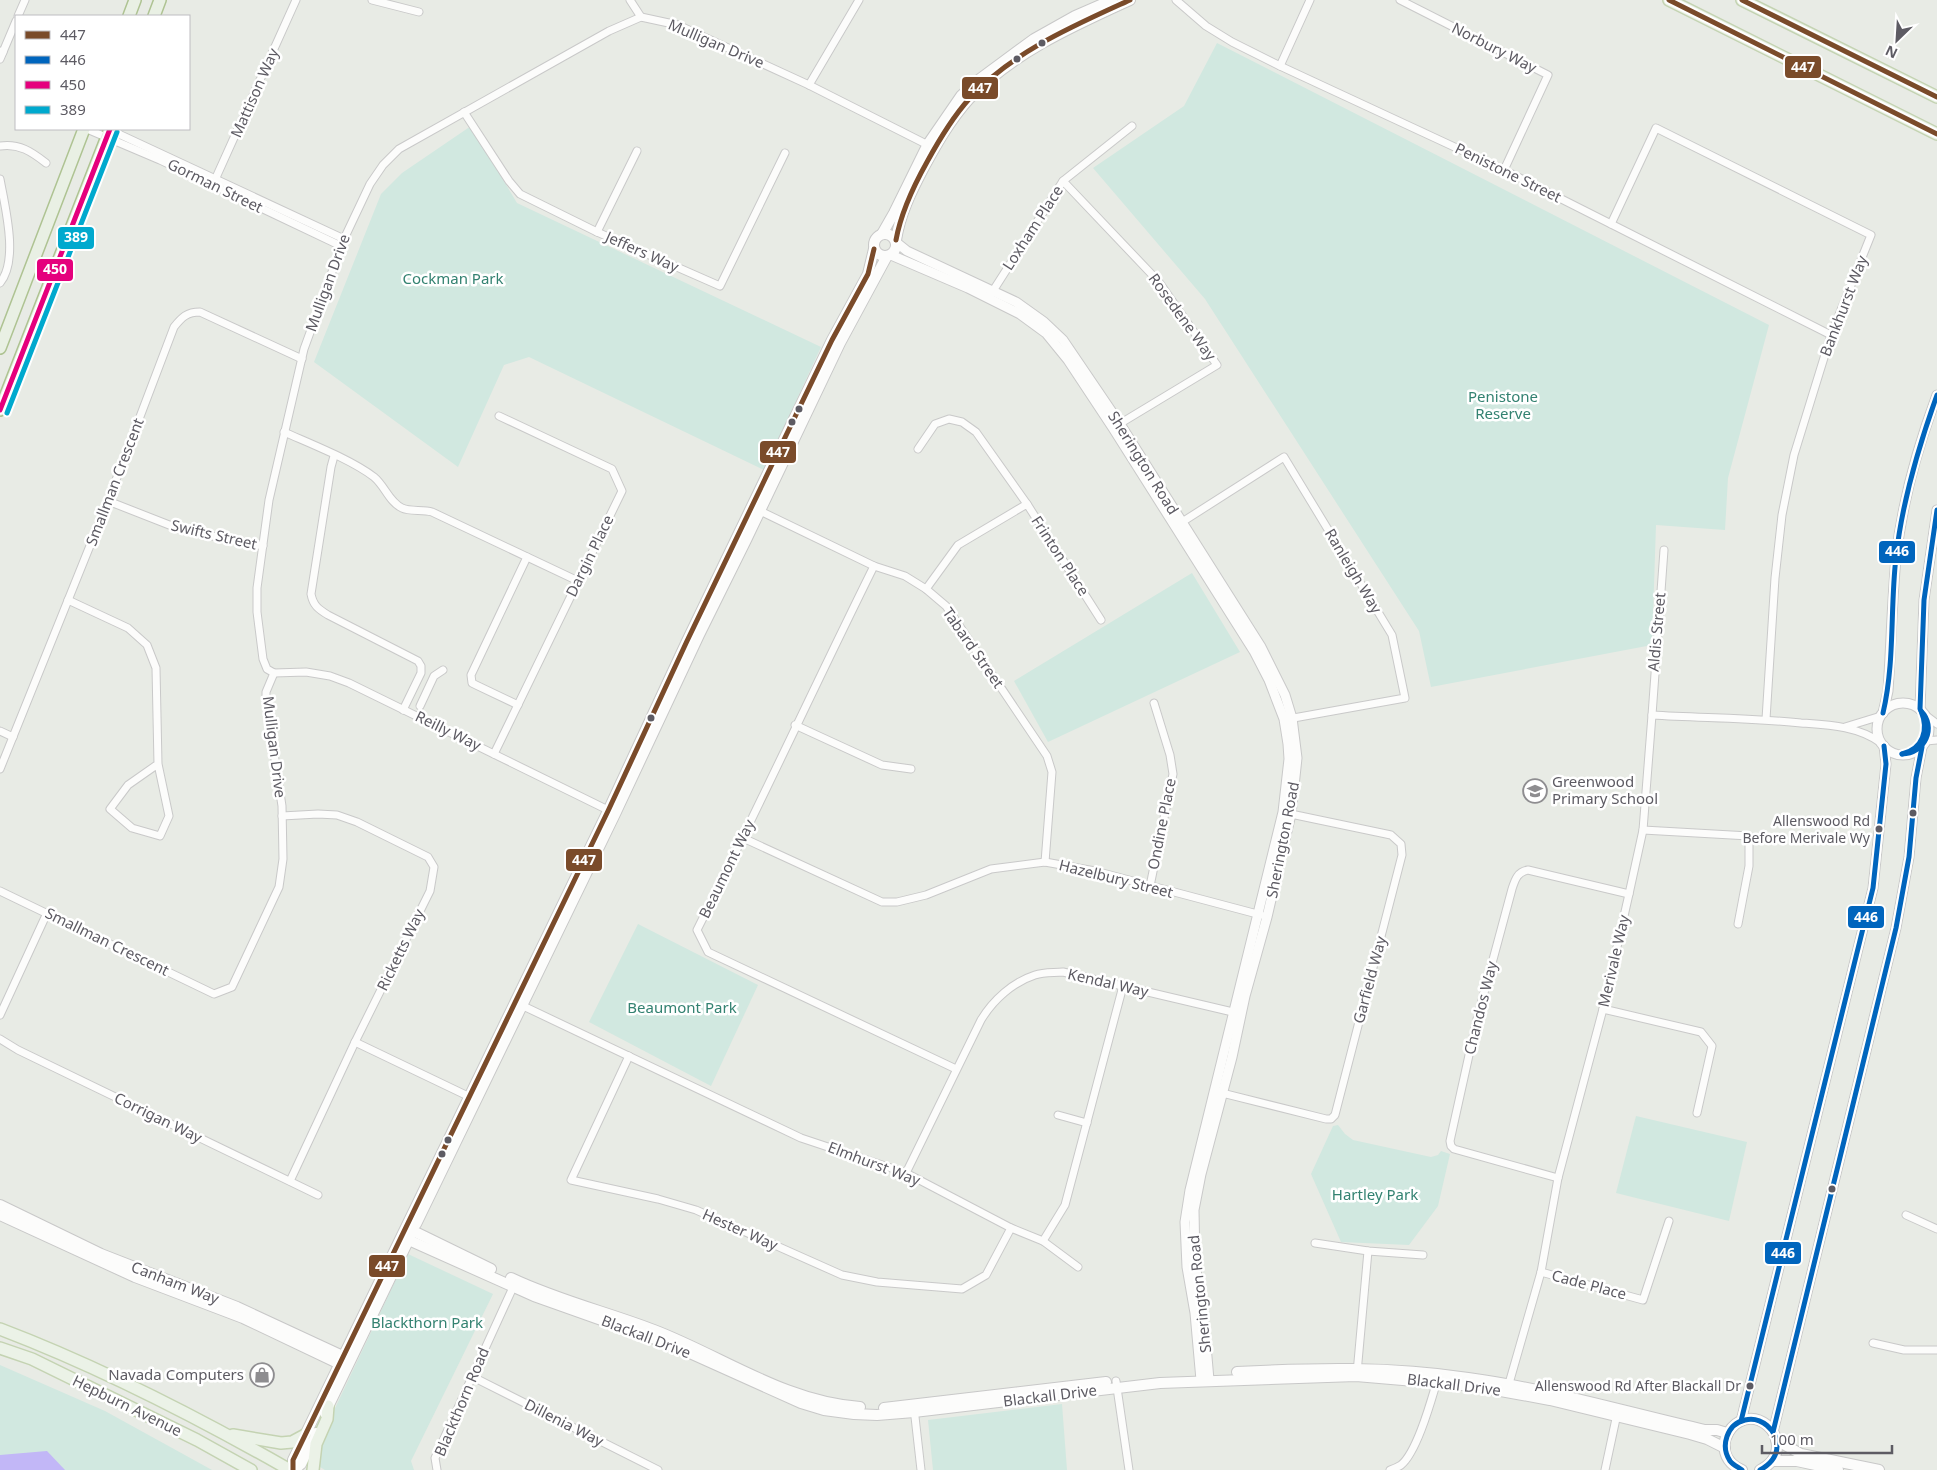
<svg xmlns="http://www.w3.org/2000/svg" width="1937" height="1470" font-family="'Noto Sans',sans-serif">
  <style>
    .green { fill: #d1e8e0 }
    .water { fill: #c2b7f7 }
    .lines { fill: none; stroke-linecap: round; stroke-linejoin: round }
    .minor-casing { stroke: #c9c9c9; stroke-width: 9 }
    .tertiary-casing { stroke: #c9c9c9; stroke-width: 11 }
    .secondary-casing { stroke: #c8c8c8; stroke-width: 12 }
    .primary-casing { stroke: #c4d3b2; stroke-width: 14 }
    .trunk-casing { stroke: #aec392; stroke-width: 14 }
    .minor { stroke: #fcfcfb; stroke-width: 7 }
    .tertiary { stroke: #fcfcfb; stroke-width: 9 }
    .secondary { stroke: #fcfcfb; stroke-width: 10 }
    .primary { stroke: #ebf2e7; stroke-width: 11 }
    .trunk { stroke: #e9f0e4; stroke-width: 11 }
    .bus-1-casing { stroke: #fff; stroke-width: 9 }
    .bus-2-casing { stroke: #fff; stroke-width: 9 }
    .bus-3-casing { stroke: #fff; stroke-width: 9 }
    .bus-4-casing { stroke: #fff; stroke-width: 9 }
    .bus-1 { stroke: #7a4b2a; stroke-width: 5 }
    .bus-2 { stroke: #0065bd; stroke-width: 5 }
    .bus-3 { stroke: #e5007d; stroke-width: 5 }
    .bus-4 { stroke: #00a9ce; stroke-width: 5 }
    .bus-dot { fill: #5d5b63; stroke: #fff; stroke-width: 2 }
    .labels { text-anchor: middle; stroke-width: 5; stroke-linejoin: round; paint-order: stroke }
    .bus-label { font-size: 14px; fill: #5d5b63; stroke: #fff; text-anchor: end }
    .street-label { font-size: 15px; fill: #5d5b63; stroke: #fff }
    .park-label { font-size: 15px; fill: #338271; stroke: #fff }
    .poi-label { font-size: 15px; fill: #5d5b63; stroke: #fff; text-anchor: start }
    .line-badge { stroke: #fff; stroke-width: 2 }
    .badge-label { font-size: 14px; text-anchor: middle; font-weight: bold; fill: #fff }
  </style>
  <rect width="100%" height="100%" fill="#e8ebe5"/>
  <g class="green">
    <polygon points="1217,43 1769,325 1728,478 1725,530 1656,525 1652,645 1431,687 1419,631 1205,299 1093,168 1184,106"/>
    <polygon points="471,126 517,203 821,347 764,470 529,357 504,365 458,467 314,362 381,194 402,173"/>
    <polygon points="1192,573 1240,652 1048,742 1014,681"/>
    <polygon points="638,924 758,985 711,1086 589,1022"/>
    <polygon points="1636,1116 1747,1142 1729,1221 1616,1193"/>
    <polygon points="1338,1125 1345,1134 1353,1140 1431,1157 1438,1155 1441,1151 1450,1154 1438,1206 1409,1245 1341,1242 1311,1174 1333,1126"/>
    <polygon points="408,1254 493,1294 411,1461 414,1470 325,1470 310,1461"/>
    <polygon points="0,1365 105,1411 212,1470 0,1470"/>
    <polygon points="1062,1404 1067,1470 933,1470 928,1420"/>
  </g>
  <polygon class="water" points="47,1451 65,1470 0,1470 0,1455"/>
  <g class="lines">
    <g class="minor-casing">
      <g id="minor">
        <polyline points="372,0 419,12"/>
        <polyline points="630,0 641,17"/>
        <polyline points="1176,0 1206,26 1232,42 1280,66 1504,170 1831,335"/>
        <polyline points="1400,0 1548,75 1504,170"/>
        <polyline points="18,16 25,0"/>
        <polyline points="0,51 3,52 16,21"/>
        <polyline points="0,59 3,52"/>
        <polyline points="1280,66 1310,0"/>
        <polyline points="809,85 859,0"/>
        <polyline points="464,112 509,181 520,194 597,232 720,286 785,153"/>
        <polyline points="87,129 160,160 341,246"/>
        <polyline points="108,129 344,239"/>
        <path d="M0 146C19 143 32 152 46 163"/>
        <path d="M0 179C5 207 19 260 0 283"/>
        <polyline points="1063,181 1159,282 1217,365 1116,426"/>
        <polyline points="214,182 296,0"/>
        <polyline points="1611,224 1656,128 1871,235 1831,335 1794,455 1782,515 1775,578 1766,719"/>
        <polyline points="597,232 637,151"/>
        <polyline points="991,294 1063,181 1132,126"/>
        <path d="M284 432C311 444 352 460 374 477 385 486 389 502 402 508 410 512 423 509 432 512L578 581"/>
        <polyline points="918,449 935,424 949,419 962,422 976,432 1027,504"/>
        <path d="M334 456 331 467 311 594C313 605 318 609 328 615L418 661 421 666V673L403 710"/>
        <polyline points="108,501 182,530 263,546"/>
        <polyline points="758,510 874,566 905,576 926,589 946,606 1047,756 1052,772 1045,862"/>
        <polyline points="1179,524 1284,457 1392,635 1405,698 1288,719"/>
        <path d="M874 566C814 687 758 809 697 930L708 952 956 1069"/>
        <polyline points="926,589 958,545 1027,504 1101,620"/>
        <polyline points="68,600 128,628 147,645 156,668 158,764 169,816 160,836 132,828 110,809 128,785 158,764"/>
        <polyline points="274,673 306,672 330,676 349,683 612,812"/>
        <polyline points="518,705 476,685 472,683 471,675 527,557"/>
        <polyline points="420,706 434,676 443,670"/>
        <polyline points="1924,714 1937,724"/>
        <polyline points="1652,715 1664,550"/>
        <polyline points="795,725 882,765 911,769"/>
        <polyline points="1845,727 1881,716"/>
        <polyline points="0,731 13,737"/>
        <polyline points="1926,741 1937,740"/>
        <polyline points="494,754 622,491 612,469 499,416"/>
        <path d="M0 769 108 501 174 327C182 317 187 312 200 312L302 359"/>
        <polyline points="282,816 318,814 337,815 357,822 428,857 434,867 430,891 355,1042 290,1181"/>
        <polyline points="1643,830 1749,836 1749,866 1738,924"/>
        <polyline points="743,838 882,902 897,902 926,895 991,869 1045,862 1095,871 1261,915"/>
        <polyline points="1150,886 1173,774 1170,755 1154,703"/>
        <polyline points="0,891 214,994 232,987 279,887 283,859 282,806 266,700 266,692 274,673 267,669 263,659 257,612 257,588 269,500 304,349 344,239 370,184 383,165 399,149 609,31 641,17 678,25 809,85 932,147"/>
        <polyline points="519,1004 801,1138 906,1173 1011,1228 1043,1241 1065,1205 1123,986"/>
        <polyline points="1603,1009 1701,1032 1712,1046 1697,1113"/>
        <polyline points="0,1015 47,913"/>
        <polyline points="0,1039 18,1050 318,1195"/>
        <polyline points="355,1042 472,1098"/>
        <polyline points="629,1056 571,1180 658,1199 696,1210 842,1275 877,1282 962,1289 986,1275 1011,1228"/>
        <polyline points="1218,1092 1326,1119 1331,1119 1335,1115 1402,855 1401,844 1391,835 1286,813"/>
        <polyline points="1058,1115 1087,1123"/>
        <path d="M906 1173 981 1020C993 1000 1013 982 1035 975 1044 972 1054 973 1063 972L1237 1013"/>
        <path d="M1558 1178 1454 1149 1451 1146 1450 1141 1477 1019 1512 889C1515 880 1517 872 1528 870L1629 894"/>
        <polyline points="1906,1215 1937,1229"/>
        <polyline points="1043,1241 1078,1267"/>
        <polyline points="1315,1243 1368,1251 1423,1255"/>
        <polyline points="1541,1272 1643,1300 1669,1221"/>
        <polyline points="1873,1343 1904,1350 1937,1350"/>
        <polyline points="1357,1373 1368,1251"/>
        <polyline points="471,1376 658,1470"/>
        <polyline points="1116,1381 1129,1470"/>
        <path d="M1508 1387 1541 1272 1558 1178 1603 1009 1629 894 1643 830 1652 715C1701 718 1751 718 1801 723 1829 725 1858 726 1881 743"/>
        <polyline points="914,1408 921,1470"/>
        <polyline points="437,1470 435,1458 515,1283"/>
        <path d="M1390 1470C1393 1469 1398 1467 1401 1465 1417 1452 1431 1401 1437 1381"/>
        <polyline points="1605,1470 1617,1414"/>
      </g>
    </g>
    <g class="tertiary-casing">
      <g id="tertiary">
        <polyline points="897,243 907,251 1016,302 1044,322 1063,340 1120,424 1261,647 1285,695 1292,718 1297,758 1291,814 1267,917 1245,996 1232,1057 1201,1174 1194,1210 1195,1263 1204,1323 1209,1380"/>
        <polyline points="891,255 968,288 1020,314 1046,333 1068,360 1113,428 1254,651 1269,680 1284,719 1288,744 1289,759 1283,812 1190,1190 1185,1222 1187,1267 1195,1313 1201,1380"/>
        <circle cx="1903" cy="729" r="26"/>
        <polyline points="1920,709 1924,600 1937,510"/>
        <path d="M1883 713 1888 691C1891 647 1892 602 1896 558 1902 503 1918 446 1937 395"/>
        <polyline points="1741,1421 1873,888 1886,764 1884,746"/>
        <polyline points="1773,1432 1896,928 1909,857 1916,778 1922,747"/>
      </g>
    </g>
    <g class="secondary-casing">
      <g id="secondary">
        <circle cx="885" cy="245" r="11"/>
        <polyline points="882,234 894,213 928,144 961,96 977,81 1034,39 1075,16 1112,0"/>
        <path d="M896 240C900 214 911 192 923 169 936 145 950 120 969 99 1012 53 1073 26 1130 0"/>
        <polyline points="0,1205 101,1254 237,1307 349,1359"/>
        <polyline points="0,1215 135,1277 243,1318 344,1366"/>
        <polyline points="416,1224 615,814 699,635 746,540 840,343 887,256"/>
        <polyline points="407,1228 491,1269"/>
        <polyline points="402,1237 534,1296 672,1345 801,1403 824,1410 854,1414 877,1415 914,1412 1160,1383 1356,1376 1473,1386 1550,1400 1690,1434 1707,1439 1725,1448"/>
        <path d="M511 1278C557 1300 607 1312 654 1330 722 1356 785 1402 860 1407"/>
        <path d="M1237 1372C1314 1368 1391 1366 1468 1378 1549 1389 1626 1412 1705 1430H1717L1727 1433"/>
        <polyline points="884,1408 1106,1382"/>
        <polyline points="325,1413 410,1237"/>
        <polyline points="1776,1440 1801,1454 1879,1470"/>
        <polyline points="1772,1461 1797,1461 1838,1470"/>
        <polyline points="293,1470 293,1460 608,811 687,641 832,340 868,274 874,249"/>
        <polyline points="294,1470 301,1464 316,1433"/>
        <path d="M1742 1470C1703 1453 1737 1401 1767 1425 1773 1430 1777 1438 1777 1446 1777 1457 1770 1465 1760 1470"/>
      </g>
    </g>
    <g class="primary-casing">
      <g id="primary">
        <polyline points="1669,0 1937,134"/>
        <polyline points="1742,0 1937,97"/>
        <path d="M0 1329C100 1367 197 1417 290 1470"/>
        <polyline points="0,1348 32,1359 197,1440 251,1470"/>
        <polyline points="233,1435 281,1443 292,1442 305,1435"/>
        <polyline points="313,1470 316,1444 327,1419 328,1406"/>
      </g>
    </g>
    <g class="trunk-casing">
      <g id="trunk">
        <polyline points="129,16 135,0"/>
        <polyline points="154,16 160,0"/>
        <polyline points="0,348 84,129"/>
        <polyline points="0,410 110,129"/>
      </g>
    </g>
    <use href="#minor" class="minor"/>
    <use href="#tertiary" class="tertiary"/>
    <use href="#secondary" class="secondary"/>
    <use href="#primary" class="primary"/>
    <use href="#trunk" class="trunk"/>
    <g class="bus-1-casing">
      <g id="bus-1">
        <polyline points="1669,0 1937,134"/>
        <polyline points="1742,0 1937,97"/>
        <path d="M896 240C901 212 913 187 927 162 939 140 952 118 969 99 1012 52 1073 26 1130 0"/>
        <polyline points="293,1470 293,1460 608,811 687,641 832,340 868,274 874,249"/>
      </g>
    </g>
    <g class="bus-2-casing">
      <g id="bus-2">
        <polyline points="1920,709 1924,600 1937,510"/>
        <path d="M1883 713C1895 662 1890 609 1896 557 1902 502 1918 448 1937 395"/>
        <path d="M1902 754C1925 754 1937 727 1921 711"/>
        <path d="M1902 754C1923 749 1929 730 1921 711"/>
        <polyline points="1741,1421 1873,888 1886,764 1884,746"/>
        <polyline points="1773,1432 1896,928 1909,857 1916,778 1922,747"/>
        <path d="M1742 1470C1738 1467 1733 1465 1730 1461 1720 1446 1727 1424 1745 1420 1761 1416 1777 1430 1777 1446 1777 1457 1769 1465 1760 1470"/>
      </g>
    </g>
    <g class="bus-3-casing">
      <polyline id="bus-3" points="0,410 110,129"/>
    </g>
    <g class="bus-4-casing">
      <polyline id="bus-4" points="7,413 117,132"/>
    </g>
    <use href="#bus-1" class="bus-1"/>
    <use href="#bus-2" class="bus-2"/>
    <use href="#bus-3" class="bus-3"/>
    <use href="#bus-4" class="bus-4"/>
  </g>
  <defs>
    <g id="school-ring" transform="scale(1.25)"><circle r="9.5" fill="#fff" stroke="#8e8d90" stroke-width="1.5"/><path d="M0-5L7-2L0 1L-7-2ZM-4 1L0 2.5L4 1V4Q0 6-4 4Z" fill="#8e8d90"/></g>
    <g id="shop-ring" transform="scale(1.25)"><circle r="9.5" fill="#fff" stroke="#8e8d90" stroke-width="1.5"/><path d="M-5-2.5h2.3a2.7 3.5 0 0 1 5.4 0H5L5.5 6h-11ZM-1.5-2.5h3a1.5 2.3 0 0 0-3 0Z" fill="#8e8d90"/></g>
  </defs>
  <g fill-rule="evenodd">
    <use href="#school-ring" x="1535" y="791"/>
    <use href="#shop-ring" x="262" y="1375"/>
  </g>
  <g class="bus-dot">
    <circle cx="1042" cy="43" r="4.5"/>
    <circle cx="1017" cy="59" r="4.5"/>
    <circle cx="799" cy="409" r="4.5"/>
    <circle cx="792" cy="422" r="4.5"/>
    <circle cx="651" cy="718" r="4.5"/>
    <circle cx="1913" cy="813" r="4.5"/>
    <circle cx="1879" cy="829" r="4.5"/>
    <circle cx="448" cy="1140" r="4.5"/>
    <circle cx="442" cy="1154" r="4.5"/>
    <circle cx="1832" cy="1189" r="4.5"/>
    <circle cx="1750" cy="1386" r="4.5"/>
  </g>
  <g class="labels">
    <g class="bus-label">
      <text x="1870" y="826">Allenswood Rd<tspan x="1870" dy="17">Before Merivale Wy</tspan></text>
      <text x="1741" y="1391">Allenswood Rd After Blackall Dr</text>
    </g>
    <g class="street-label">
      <text transform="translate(716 44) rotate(23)" y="5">Mulligan Drive</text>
      <text transform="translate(1494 48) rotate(27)" y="5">Norbury Way</text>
      <text transform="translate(255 93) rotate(-66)" y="5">Mattison Way</text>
      <text transform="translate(1508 173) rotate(26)" y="5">Penistone Street</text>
      <text transform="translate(215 186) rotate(26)" y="5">Gorman Street</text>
      <text transform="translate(1033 228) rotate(-57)" y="5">Loxham Place</text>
      <text transform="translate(642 252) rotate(24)" y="5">Jeffers Way</text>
      <text transform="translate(328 283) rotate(-70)" y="5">Mulligan Drive</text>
      <text transform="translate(1844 306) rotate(-69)" y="5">Bankhurst Way</text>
      <text transform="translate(1182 317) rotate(54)" y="5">Rosedene Way</text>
      <text transform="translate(1143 463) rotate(58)" y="5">Sherington Road</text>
      <text transform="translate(115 482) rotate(-69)" y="5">Smallman Crescent</text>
      <text transform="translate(214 535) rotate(13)" y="5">Swifts Street</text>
      <text transform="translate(590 556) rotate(-64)" y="5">Dargin Place</text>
      <text transform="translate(1060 556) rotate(57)" y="5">Frinton Place</text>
      <text transform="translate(1353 571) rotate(59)" y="5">Ranleigh Way</text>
      <text transform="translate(1657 632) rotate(-85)" y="5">Aldis Street</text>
      <text transform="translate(973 648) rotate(55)" y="5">Tabard Street</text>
      <text transform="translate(448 731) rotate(26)" y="5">Reilly Way</text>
      <text transform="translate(274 747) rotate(83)" y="5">Mulligan Drive</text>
      <text transform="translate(1162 824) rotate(-79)" y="5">Ondine Place</text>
      <text transform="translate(1283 840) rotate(-79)" y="5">Sherington Road</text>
      <text transform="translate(727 869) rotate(-64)" y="5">Beaumont Way</text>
      <text transform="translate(1116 879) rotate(14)" y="5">Hazelbury Street</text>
      <text transform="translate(107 942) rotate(26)" y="5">Smallman Crescent</text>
      <text transform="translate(401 950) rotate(-64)" y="5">Ricketts Way</text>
      <text transform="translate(1614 961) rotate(-77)" y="5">Merivale Way</text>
      <text transform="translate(1370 980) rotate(-75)" y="5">Garfield Way</text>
      <text transform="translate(1108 983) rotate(13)" y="5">Kendal Way</text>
      <text transform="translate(1481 1008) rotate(-76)" y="5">Chandos Way</text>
      <text transform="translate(158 1118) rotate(26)" y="5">Corrigan Way</text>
      <text transform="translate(874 1164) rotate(21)" y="5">Elmhurst Way</text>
      <text transform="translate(740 1230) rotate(24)" y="5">Hester Way</text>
      <text transform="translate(175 1283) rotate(21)" y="5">Canham Way</text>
      <text transform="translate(1589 1285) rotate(15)" y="5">Cade Place</text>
      <text transform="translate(1200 1294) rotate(-96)" y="5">Sherington Road</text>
      <text transform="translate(646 1337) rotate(21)" y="5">Blackall Drive</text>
      <text transform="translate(1454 1385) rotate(7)" y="5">Blackall Drive</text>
      <text transform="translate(1050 1396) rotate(-7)" y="5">Blackall Drive</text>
      <text transform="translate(462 1402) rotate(-67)" y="5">Blackthorn Road</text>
      <text transform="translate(127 1406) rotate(26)" y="5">Hepburn Avenue</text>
      <text transform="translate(564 1423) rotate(27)" y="5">Dillenia Way</text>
    </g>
    <g class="park-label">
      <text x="453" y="284">Cockman Park</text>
      <text x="1503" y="402">Penistone<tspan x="1503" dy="17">Reserve</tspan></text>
      <text x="682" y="1013">Beaumont Park</text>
      <text x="1375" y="1200">Hartley Park</text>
      <text x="427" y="1328">Blackthorn Park</text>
    </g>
    <g class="poi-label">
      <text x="1552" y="787">Greenwood<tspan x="1552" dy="17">Primary School</tspan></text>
      <text x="244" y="1380" text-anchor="end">Navada Computers</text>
    </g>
  </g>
  <g class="line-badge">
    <rect x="1784" y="55" width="38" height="24" rx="5" fill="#7a4b2a"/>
    <rect x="961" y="76" width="38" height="24" rx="5" fill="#7a4b2a"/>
    <rect x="57" y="226" width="38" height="24" rx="5" fill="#00a9ce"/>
    <rect x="36" y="258" width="38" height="24" rx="5" fill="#e5007d"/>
    <rect x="759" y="440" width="38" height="24" rx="5" fill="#7a4b2a"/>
    <rect x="1878" y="540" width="38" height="24" rx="5" fill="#0065bd"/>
    <rect x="565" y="848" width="38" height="24" rx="5" fill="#7a4b2a"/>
    <rect x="1847" y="905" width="38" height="24" rx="5" fill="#0065bd"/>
    <rect x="1764" y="1241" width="38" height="24" rx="5" fill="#0065bd"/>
    <rect x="368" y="1254" width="38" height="24" rx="5" fill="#7a4b2a"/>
  </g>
  <g class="badge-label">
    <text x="1803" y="72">447</text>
    <text x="980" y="93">447</text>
    <text x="76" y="242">389</text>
    <text x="55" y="274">450</text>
    <text x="778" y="457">447</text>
    <text x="1897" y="556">446</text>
    <text x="584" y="865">447</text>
    <text x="1866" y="922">446</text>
    <text x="1783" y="1258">446</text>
    <text x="387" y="1271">447</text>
  </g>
  <rect x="15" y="15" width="175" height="115" fill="#ffffff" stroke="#bebdc1"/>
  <rect x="25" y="31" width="25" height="8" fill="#7a4b2a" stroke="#bebdc1"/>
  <text x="60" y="40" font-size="15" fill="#5d5b63">447</text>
  <rect x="25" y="56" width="25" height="8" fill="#0065bd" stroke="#bebdc1"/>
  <text x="60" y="65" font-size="15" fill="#5d5b63">446</text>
  <rect x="25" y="81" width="25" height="8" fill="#e5007d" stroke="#bebdc1"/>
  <text x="60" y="90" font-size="15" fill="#5d5b63">450</text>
  <rect x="25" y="106" width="25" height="8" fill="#00a9ce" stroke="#bebdc1"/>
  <text x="60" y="115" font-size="15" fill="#5d5b63">389</text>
  <g transform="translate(1897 40) rotate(205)" stroke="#ffffff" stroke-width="4" paint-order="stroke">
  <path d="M0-4L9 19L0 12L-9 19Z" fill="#5d5b63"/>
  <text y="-8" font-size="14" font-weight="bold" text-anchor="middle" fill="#5d5b63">N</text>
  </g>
  <path d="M1762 1445v8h130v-8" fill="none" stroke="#5d5b63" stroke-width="2.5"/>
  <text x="1770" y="1445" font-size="15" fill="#5d5b63" stroke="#ffffff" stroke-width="4" paint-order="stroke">100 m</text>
</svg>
